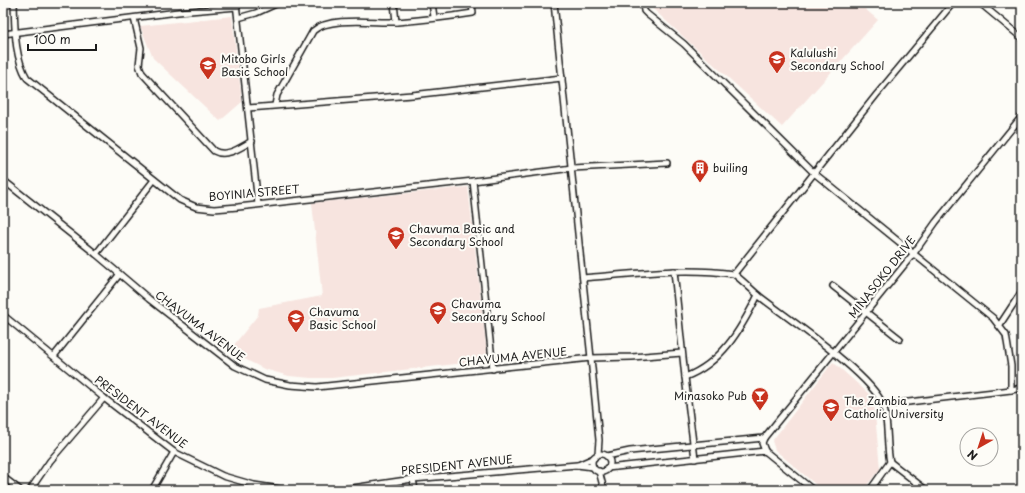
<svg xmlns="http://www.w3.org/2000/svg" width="1025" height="493" font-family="'Playpen Sans',sans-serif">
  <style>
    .built { fill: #f7e4df }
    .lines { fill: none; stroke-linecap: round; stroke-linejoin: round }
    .minor-casing { stroke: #1c1c1c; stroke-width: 8 }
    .minor { stroke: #fdfcf7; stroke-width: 5 }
    .labels { text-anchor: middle; stroke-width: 4; stroke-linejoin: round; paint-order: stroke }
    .poi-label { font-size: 11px; fill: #1c1c1c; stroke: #fdfcf7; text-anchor: start }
    .street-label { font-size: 11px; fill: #1c1c1c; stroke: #fdfcf7 }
  </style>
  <rect width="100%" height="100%" fill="#fdfcf7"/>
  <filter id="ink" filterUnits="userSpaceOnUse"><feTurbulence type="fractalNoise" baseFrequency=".025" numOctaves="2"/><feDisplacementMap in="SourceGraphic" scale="8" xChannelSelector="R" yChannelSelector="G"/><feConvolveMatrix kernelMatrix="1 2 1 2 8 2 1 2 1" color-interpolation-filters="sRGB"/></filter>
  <g filter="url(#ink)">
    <g class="built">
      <polygon points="649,3 858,3 878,20 782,127 653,9"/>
      <polygon points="232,16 242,102 220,121 153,58 140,26"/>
      <polygon points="468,187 487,354 483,361 332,378 311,378 289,376 264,369 229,351 258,315 259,308 322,296 312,203"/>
      <polygon points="833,362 868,393 874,403 880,469 863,490 822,490 775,450 772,441"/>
    </g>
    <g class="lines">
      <g class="minor-casing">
        <g id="minor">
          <path d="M14 3C15 28 14 56 27 78L180 200 196 207 214 209 238 207 473 181 572 168 667 163"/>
          <polyline points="236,3 258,204"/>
          <polyline points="394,3 396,22"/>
          <polyline points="432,3 434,17"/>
          <polyline points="554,3 591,358 599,440 598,454"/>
          <polyline points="643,3 644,11 647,14 684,44 814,173 993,318 1006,335 1011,366 1011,390 883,405"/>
          <polyline points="980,3 1022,38"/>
          <path d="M134 18 141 48 139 65 142 73 214 151C227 158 241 147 252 141"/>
          <polyline points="238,18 256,13 278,3"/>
          <polyline points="3,34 178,12 237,7"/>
          <path d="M275 105 277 95 313 31C330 16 375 23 397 22 422 20 448 17 473 13L472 3"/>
          <polyline points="248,108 412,95 562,78"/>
          <polyline points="3,180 96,254 149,299 235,366 265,380 290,385 317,387 591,358 632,357 682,353"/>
          <polyline points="473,181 493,369"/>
          <polyline points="96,254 154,180"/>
          <polyline points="674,271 685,377 695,459"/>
          <path d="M734 274C743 281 751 289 759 296 787 318 872 375 883 405 889 421 886 444 890 462L870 490"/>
          <path d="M583 278C633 274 684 267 734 274L877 94 953 3"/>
          <polyline points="833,286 900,339"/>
          <polyline points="3,315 104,398 174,452 223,476 254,485 286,490"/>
          <polyline points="999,326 1022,291"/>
          <polyline points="54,356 119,275"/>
          <path d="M685 377C722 363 741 329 758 295"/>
          <polyline points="1011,390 1022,388"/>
          <polyline points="765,451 762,443 764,438 914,253 936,222 1022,116"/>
          <polyline points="765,451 813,490"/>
          <circle cx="601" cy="463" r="9"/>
          <polyline points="607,456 630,451 764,438"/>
          <polyline points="890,462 926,490"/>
          <polyline points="578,465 594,458"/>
          <polyline points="607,468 765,451"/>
          <polyline points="599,471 604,490"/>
          <polyline points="3,477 20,490"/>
          <polyline points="413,479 415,490"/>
          <polyline points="30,490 50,461 104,398"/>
          <polyline points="152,490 174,452"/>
          <polyline points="339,490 413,479 577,465 593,467"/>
        </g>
      </g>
      <use href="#minor" class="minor"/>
    </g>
  </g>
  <defs>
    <g id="school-pin" transform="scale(0.9)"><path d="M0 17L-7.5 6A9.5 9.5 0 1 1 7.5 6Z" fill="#c8321e" stroke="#fdfcf7"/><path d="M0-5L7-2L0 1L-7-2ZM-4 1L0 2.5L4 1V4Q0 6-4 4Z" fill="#fff"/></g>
    <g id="building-pin" transform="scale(0.9)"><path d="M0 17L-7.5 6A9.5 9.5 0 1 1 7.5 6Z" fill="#c8321e" stroke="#fdfcf7"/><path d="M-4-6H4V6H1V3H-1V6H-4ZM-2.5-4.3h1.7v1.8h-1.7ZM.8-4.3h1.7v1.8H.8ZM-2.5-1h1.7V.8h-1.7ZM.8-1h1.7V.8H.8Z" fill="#fff"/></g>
    <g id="bar-pin" transform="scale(0.9)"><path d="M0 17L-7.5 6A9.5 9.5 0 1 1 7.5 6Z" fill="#c8321e" stroke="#fdfcf7"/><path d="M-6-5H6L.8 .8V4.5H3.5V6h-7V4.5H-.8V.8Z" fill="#fff"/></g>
    <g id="university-pin" transform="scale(0.9)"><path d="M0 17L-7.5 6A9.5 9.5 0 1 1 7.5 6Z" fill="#c8321e" stroke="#fdfcf7"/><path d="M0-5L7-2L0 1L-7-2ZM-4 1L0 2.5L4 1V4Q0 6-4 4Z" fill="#fff"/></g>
  </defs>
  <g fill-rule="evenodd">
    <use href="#school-pin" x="777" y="59"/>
    <use href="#school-pin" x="208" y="65"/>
    <use href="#building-pin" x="700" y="168"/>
    <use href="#school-pin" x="396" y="235"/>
    <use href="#school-pin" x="438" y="310"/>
    <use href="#school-pin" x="296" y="318"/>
    <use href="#bar-pin" x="760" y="396"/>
    <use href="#university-pin" x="831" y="407"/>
  </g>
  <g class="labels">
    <g class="poi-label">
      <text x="790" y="57">Kalulushi<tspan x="790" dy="13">Secondary School</tspan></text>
      <text x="221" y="63">Mitobo Girls<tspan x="221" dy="13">Basic School</tspan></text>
      <text x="713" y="172">builing</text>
      <text x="409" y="233">Chavuma Basic and<tspan x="409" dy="13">Secondary School</tspan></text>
      <text x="451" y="308">Chavuma<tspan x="451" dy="13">Secondary School</tspan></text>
      <text x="309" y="316">Chavuma<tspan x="309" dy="13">Basic School</tspan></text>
      <text x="747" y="400" text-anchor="end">Minasoko Pub</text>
      <text x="844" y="405">The Zambia<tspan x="844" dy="13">Catholic University</tspan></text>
    </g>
    <g class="street-label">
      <text transform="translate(254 193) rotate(-5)" y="4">BOYINIA STREET</text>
      <text transform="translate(882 277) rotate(-52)" y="4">MINASOKO DRIVE</text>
      <text transform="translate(200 326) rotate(37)" y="4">CHAVUMA AVENUE</text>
      <text transform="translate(513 357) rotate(-6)" y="4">CHAVUMA AVENUE</text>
      <text transform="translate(141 412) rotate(37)" y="4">PRESIDENT AVENUE</text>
      <text transform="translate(457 465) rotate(-6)" y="4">PRESIDENT AVENUE</text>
    </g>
  </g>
  <rect width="1025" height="493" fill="none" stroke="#fdfcf7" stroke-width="16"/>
  <rect x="8" y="8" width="1009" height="477" fill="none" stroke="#1c1c1c" stroke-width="1.5" filter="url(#ink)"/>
  <g transform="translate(979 447) rotate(219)"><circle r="19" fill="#fdfcf7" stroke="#a3a29f"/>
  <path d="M0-3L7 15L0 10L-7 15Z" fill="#c8321e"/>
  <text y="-6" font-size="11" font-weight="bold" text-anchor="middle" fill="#1c1c1c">N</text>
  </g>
  <path d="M28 44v6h68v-6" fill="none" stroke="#1c1c1c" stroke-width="2"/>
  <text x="34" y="44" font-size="12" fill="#1c1c1c" stroke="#fdfcf7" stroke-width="3" paint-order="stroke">100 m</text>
</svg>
